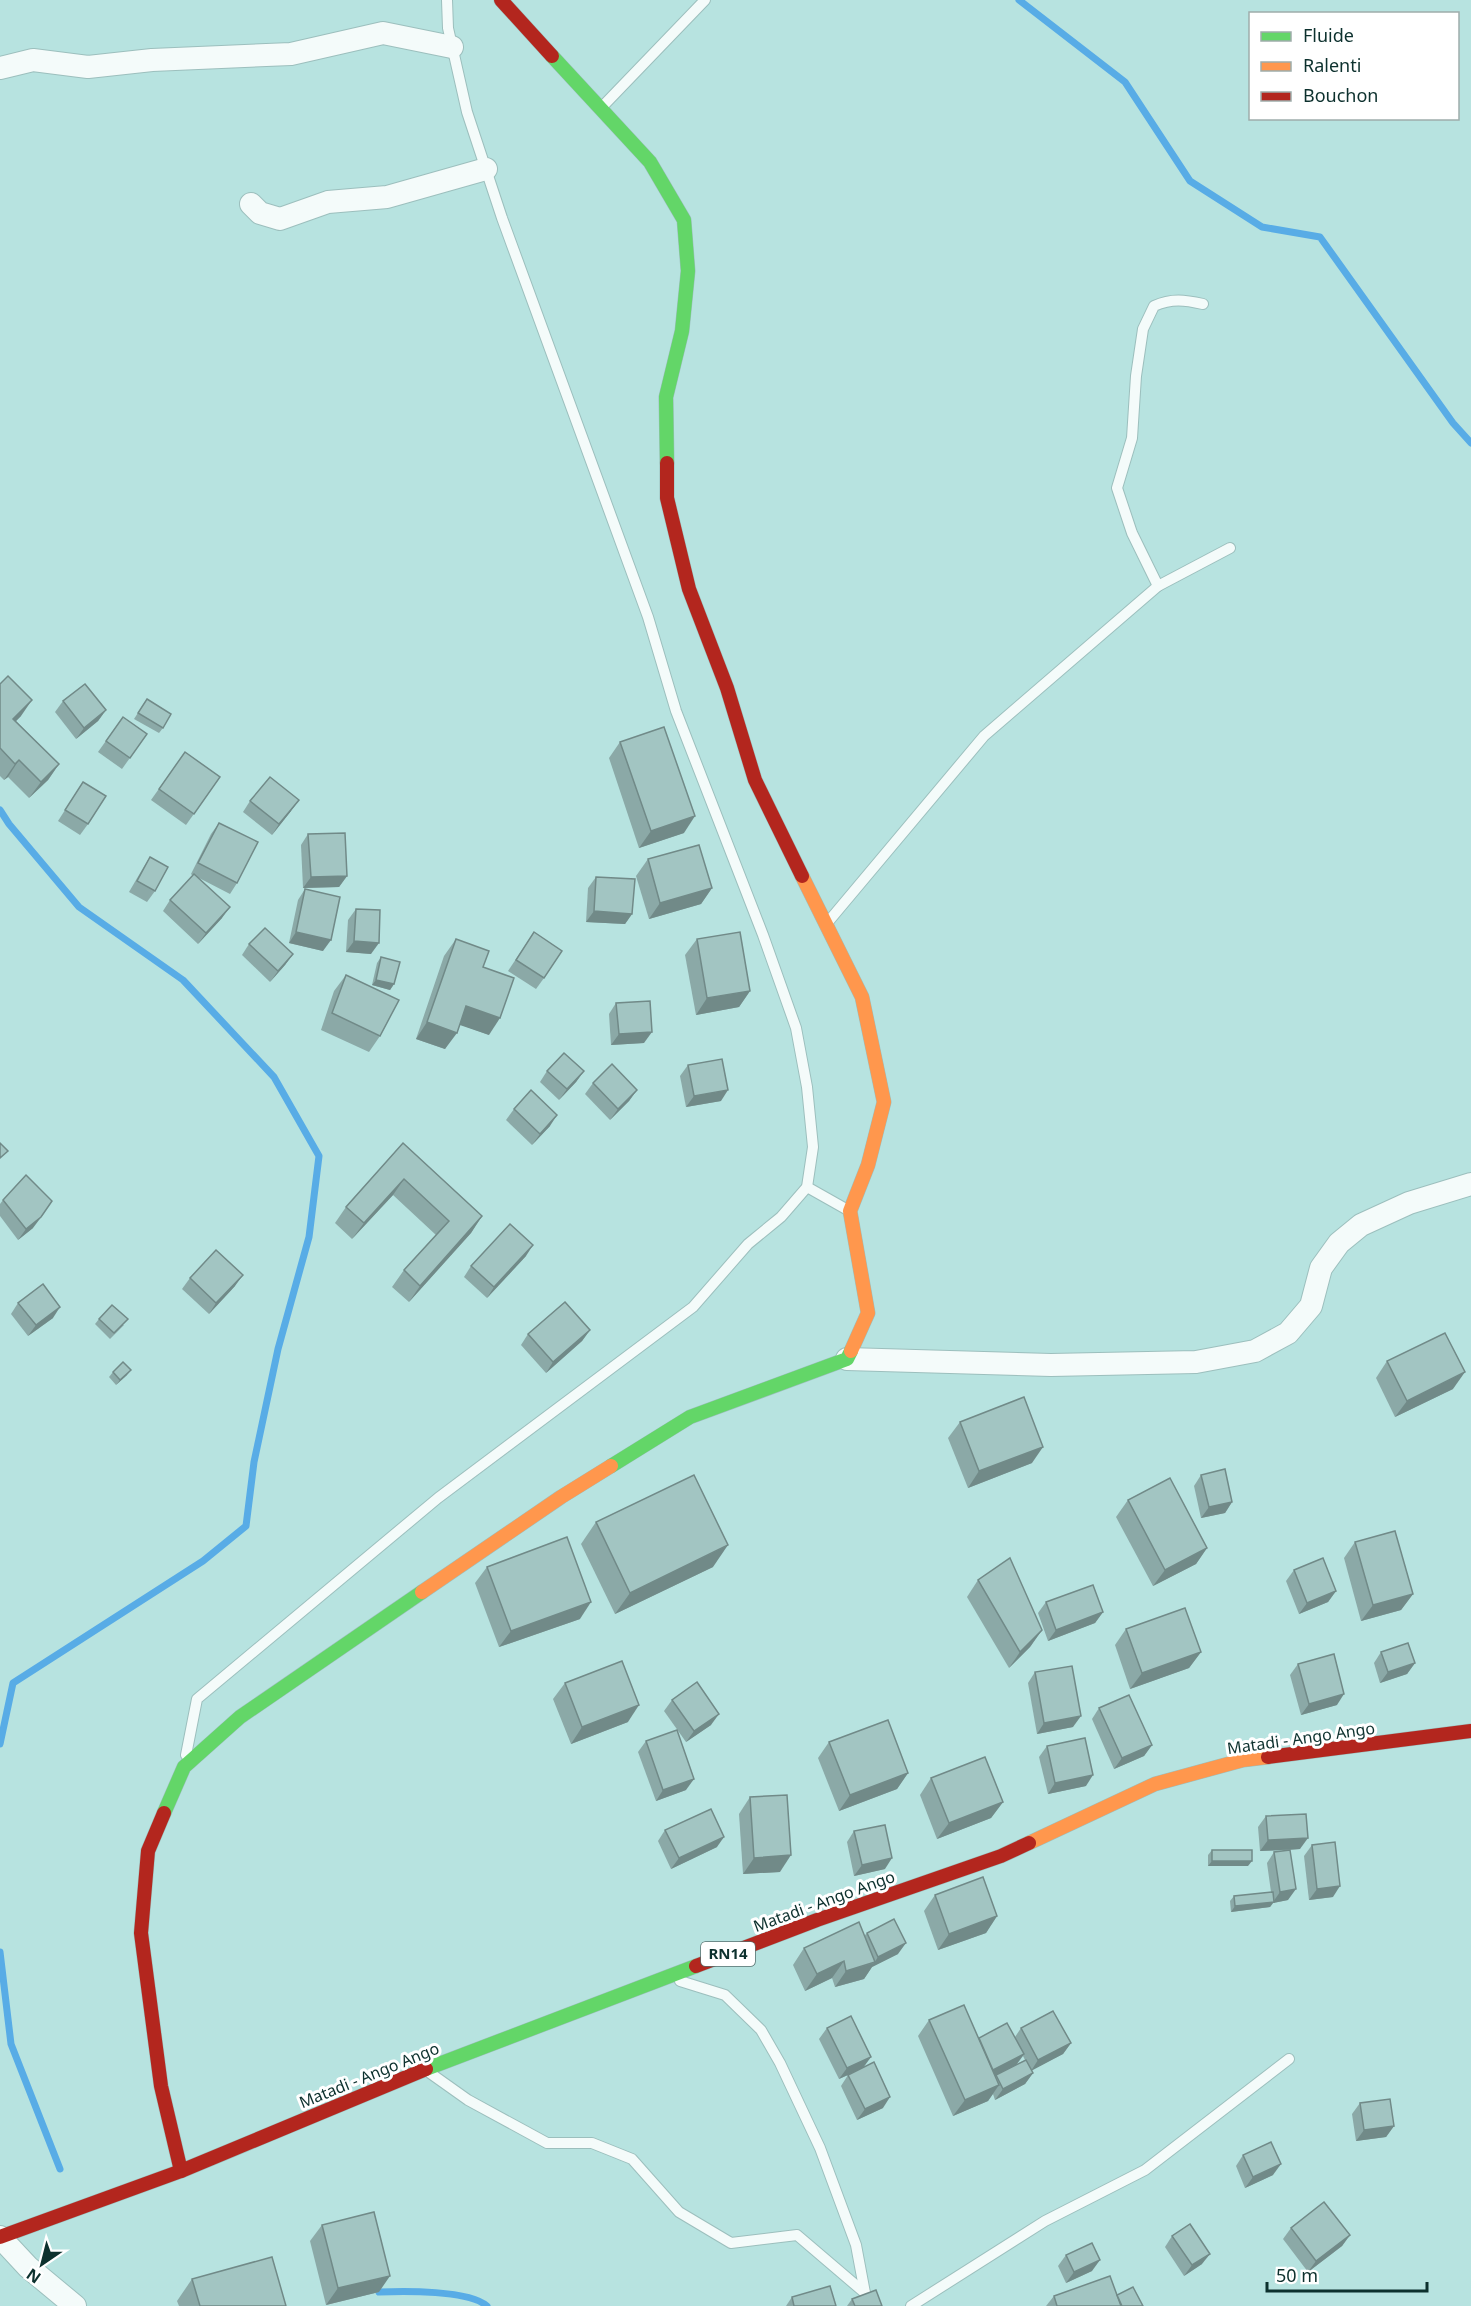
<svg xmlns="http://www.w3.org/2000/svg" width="1471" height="2306" font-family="'Noto Sans',sans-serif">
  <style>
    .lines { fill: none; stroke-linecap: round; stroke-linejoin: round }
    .stream { stroke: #58ace6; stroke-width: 7 }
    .lane-casing { stroke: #9cbfbd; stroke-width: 12 }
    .street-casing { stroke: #9cbfbd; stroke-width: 24 }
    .fast-casing { stroke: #9cbfbd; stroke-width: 15 }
    .slow-casing { stroke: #9cbfbd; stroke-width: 15 }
    .jam-casing { stroke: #9cbfbd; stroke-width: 15 }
    .lane { stroke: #f4fbfa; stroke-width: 10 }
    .street { stroke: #f4fbfa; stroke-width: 22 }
    .fast { stroke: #63d668; stroke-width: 14 }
    .slow { stroke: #ff974d; stroke-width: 14 }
    .jam { stroke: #b3261e; stroke-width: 14 }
    .wall { fill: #8ba9a7; fill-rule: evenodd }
    .shaded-wall { fill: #718a88 }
    .building { fill: #a2c5c2; stroke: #718a88; stroke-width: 1.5 }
    .labels { text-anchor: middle; stroke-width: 6; stroke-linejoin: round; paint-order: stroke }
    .shield { fill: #fff; stroke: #566f6d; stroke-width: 1.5 }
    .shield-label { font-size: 15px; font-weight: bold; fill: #0d312e }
    .street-label { font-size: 16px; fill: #0d312e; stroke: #fff }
  </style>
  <rect width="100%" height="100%" fill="#b7e3e0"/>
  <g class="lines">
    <g class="stream">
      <polyline points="1019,0 1125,82 1190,181 1262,227 1320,237 1453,423 1471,443"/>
      <polyline points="0,810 9,824 79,907 183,980 274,1077 319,1156 309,1237 278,1349 254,1462 246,1526 203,1561 13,1683 0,1744"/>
      <polyline points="0,1952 11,2044 60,2169"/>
      <path d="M379 2292C404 2291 469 2290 487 2306"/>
    </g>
    <g class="lane-casing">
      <g id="lane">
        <polyline points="602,107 705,0"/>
        <path d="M1158 586 1132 533 1117 488 1132 438 1136 376 1143 329 1154 306C1172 298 1185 300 1203 304"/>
        <polyline points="828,922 984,736 1158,586 1230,548"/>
        <polyline points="807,1187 846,1209"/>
        <polyline points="186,1755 197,1699 438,1498 693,1307 748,1244 781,1217 807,1187 813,1147 807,1087 796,1028 763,935 676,711 648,617 502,218 467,112 448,28 447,0"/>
        <polyline points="680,1981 725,1995 761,2030 780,2063 820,2148 856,2245 865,2293 876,2306"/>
        <polyline points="430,2073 468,2100 547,2143 592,2143 632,2159 679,2212 731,2243 797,2235 865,2293"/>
        <polyline points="911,2306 1045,2221 1145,2170 1289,2059"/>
      </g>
    </g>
    <g class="street-casing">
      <g id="street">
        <polyline points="0,68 33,60 88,67 152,60 291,54 383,33 452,47"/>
        <polyline points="251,204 260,213 280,219 328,202 387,197 486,169"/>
        <polyline points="847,1359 1051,1365 1196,1362 1255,1351 1288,1333 1311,1306 1321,1268 1339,1243 1361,1225 1409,1203 1471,1184"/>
        <polyline points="0,2237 28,2267 75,2306"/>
      </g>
    </g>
    <g class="fast-casing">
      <g id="fast">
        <polyline points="552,56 650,162 684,220 688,271 682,331 666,397 667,463"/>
        <polyline points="611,1466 690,1417 847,1359 851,1351"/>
        <polyline points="164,1813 184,1767 240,1717 422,1592"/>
        <polyline points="426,2069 696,1966"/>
      </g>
    </g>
    <g class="slow-casing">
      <g id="slow">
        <polyline points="802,876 862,997 884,1102 868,1165 850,1211 868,1313 851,1351"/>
        <polyline points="422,1592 561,1497 611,1466"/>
        <polyline points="1029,1843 1155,1784 1243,1760 1268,1757"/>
      </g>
    </g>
    <g class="jam-casing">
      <g id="jam">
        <polyline points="501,0 552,56"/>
        <polyline points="667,463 667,498 689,589 727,688 755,780 802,876"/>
        <polyline points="1268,1757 1471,1731"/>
        <polyline points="164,1813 148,1851 141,1933 161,2086 181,2171"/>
        <polyline points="696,1966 817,1920 1001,1856 1029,1843"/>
        <polyline points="0,2237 181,2171 426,2069"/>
      </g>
    </g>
    <use href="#lane" class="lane"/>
    <use href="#street" class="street"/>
    <use href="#fast" class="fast"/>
    <use href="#slow" class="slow"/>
    <use href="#jam" class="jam"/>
  </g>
  <g class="wall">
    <polygon points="0,684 21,716 16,721 59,764 48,780 29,798 8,777 4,780 0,776"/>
    <polygon points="63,701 106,710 98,721 76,739 55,712"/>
    <polygon points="143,705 163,728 159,733 134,719"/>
    <polygon points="123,717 147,734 122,769 98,752"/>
    <polygon points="620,742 684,833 639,848 609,758"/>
    <polygon points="185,752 220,777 186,825 151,800"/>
    <polygon points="83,782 88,824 80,835 58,821"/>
    <polygon points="250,801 291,811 272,835 243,812"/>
    <polygon points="219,823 237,883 230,894 199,878 222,918 198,944 163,911 170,900 193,876 191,874 211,834"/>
    <polygon points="308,834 347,876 339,887 303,888 301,845"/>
    <polygon points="150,857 155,891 147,902 129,892 143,868"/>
    <polygon points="648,859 712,888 701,904 649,919 636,876"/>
    <polygon points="596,877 632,914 625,924 586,922 588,888"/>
    <polygon points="305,889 323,951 289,943 298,900"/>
    <polygon points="356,909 371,954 346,952 348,920"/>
    <polygon points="534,932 544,978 536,989 508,971"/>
    <polygon points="456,939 483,967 489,1035 459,1024 445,1049 416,1039 444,956"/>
    <polygon points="697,939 750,991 739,1007 696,1015 685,955"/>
    <polygon points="249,944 293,954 285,965 270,982 242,955"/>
    <polygon points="381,957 394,984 390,990 372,985 377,963"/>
    <polygon points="346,975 380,1036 369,1052 321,1030 334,991"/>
    <polygon points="616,1003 644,1043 611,1045 609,1014"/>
    <polygon points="688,1065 721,1101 686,1107 680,1076"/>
    <polygon points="547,1071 584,1071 576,1082 559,1100 540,1082"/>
    <polygon points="593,1083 637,1090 629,1101 610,1120 585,1094"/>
    <polygon points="514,1109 550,1126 532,1145 506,1120"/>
    <polygon points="403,1143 482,1216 471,1233 409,1302 392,1287 404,1270 436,1235 393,1195 352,1239 335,1223 346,1207"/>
    <polygon points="3,1200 33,1228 18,1240 0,1216 0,1204"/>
    <polygon points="526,1256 487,1298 464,1277 471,1266"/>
    <polygon points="190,1278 235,1286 209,1314 182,1289"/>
    <polygon points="18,1303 53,1318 28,1336 11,1314"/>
    <polygon points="99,1319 124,1325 110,1339 95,1324"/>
    <polygon points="590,1330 582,1341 546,1373 521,1345 528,1334"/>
    <polygon points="1387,1361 1453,1389 1395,1417 1376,1378"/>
    <polygon points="113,1372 127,1375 116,1385 109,1377"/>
    <polygon points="960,1422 1032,1463 968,1488 948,1438"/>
    <polygon points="1201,1475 1232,1502 1225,1513 1201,1518 1194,1486"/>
    <polygon points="1128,1500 1207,1548 1196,1564 1153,1586 1116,1517"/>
    <polygon points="596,1522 713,1567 615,1614 581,1544"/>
    <polygon points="1355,1542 1413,1594 1401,1610 1361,1621 1344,1558"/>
    <polygon points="487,1567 580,1619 499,1647 475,1583"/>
    <polygon points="1294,1570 1336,1591 1328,1602 1299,1614 1286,1581"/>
    <polygon points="978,1580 1042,1630 1030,1647 1009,1668 967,1597"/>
    <polygon points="1046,1602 1103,1612 1095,1623 1048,1641 1038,1613"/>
    <polygon points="1126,1629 1201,1652 1189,1668 1130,1689 1115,1645"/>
    <polygon points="1381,1652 1415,1663 1407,1674 1380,1683 1374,1663"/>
    <polygon points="1298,1664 1337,1705 1301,1715 1290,1675"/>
    <polygon points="1035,1672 1073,1727 1037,1734 1028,1683"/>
    <polygon points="565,1683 628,1722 571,1744 553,1699"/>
    <polygon points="672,1700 711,1725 686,1742 664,1711"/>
    <polygon points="1099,1708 1152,1745 1144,1756 1114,1769 1092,1719"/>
    <polygon points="646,1741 686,1790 656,1801 638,1752"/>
    <polygon points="829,1742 908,1773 897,1789 839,1811 818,1758"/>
    <polygon points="1047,1746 1086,1786 1048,1794 1039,1757"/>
    <polygon points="931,1778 1003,1802 991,1818 937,1839 920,1795"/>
    <polygon points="750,1797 780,1872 743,1874 739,1814"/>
    <polygon points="1266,1816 1300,1849 1290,1850 1288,1900 1273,1903 1270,1907 1231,1912 1230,1901 1234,1896 1271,1892 1267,1863 1274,1852 1289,1850 1260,1851 1258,1827"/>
    <polygon points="665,1830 717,1847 671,1869 658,1841"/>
    <polygon points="854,1831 885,1869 854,1876 847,1842"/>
    <polygon points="1312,1845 1333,1897 1309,1900 1304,1856"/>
    <polygon points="1212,1850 1248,1866 1208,1866 1208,1855"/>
    <polygon points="935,1895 997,1916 986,1933 938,1950 924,1911"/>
    <polygon points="867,1933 898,1954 872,1967 864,1979 835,1987 832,1978 805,1991 793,1965 804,1948 864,1936"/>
    <path d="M929 2020 979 2038 1015 2037 1021 2028 1071 2043 1063 2054 1031 2070 1033 2073 1025 2084 995 2100 993 2094 988 2101 953 2116 918 2036ZM1023 2056 1025 2060 1017 2064Z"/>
    <polygon points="827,2028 863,2067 883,2108 857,2120 841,2086 848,2075 839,2079 819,2039"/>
    <polygon points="1360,2103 1394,2126 1386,2137 1356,2141 1352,2114"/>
    <polygon points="1243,2155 1273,2175 1245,2188 1236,2166"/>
    <polygon points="322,2225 379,2292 326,2305 310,2241"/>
    <polygon points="1291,2228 1350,2235 1342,2246 1308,2272 1283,2239"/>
    <polygon points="1172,2236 1202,2264 1184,2276 1165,2247"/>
    <polygon points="1066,2255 1092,2271 1066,2283 1058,2266"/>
    <polygon points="192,2279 286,2306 179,2306 177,2301"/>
    <polygon points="1117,2295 1143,2306 1046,2306 1054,2296"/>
    <polygon points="792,2297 836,2306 786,2306"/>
    <polygon points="852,2299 882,2306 847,2306"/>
  </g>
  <g class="shaded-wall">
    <polygon points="32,700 21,716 2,735 13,719"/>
    <polygon points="106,710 98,721 76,739 84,728"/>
    <polygon points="19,760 8,777 4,780 15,764"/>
    <polygon points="59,764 48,780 29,798 41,782"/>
    <polygon points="299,800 291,811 272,835 279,824"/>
    <polygon points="695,816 684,833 639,848 651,831"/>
    <polygon points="347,876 339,887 303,888 311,877"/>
    <polygon points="712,888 701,904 649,919 660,903"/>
    <polygon points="230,907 222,918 198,944 206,933"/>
    <polygon points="594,911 632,914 625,924 586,922"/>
    <polygon points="296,932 331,940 323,951 289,943"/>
    <polygon points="354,941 379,943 371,954 346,952"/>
    <polygon points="293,954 285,965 270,982 278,971"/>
    <polygon points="376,980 394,984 390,990 372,985"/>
    <polygon points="750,991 739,1007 696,1015 707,998"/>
    <polygon points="466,1006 500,1018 489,1035 454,1023"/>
    <polygon points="427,1022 457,1033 445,1049 416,1039"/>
    <polygon points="652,1032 644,1043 611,1045 619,1034"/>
    <polygon points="584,1071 576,1082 559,1100 567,1089"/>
    <polygon points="637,1090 629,1101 610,1120 618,1109"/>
    <polygon points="728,1090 721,1101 686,1107 694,1096"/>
    <polygon points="557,1115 550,1126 532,1145 540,1134"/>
    <polygon points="404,1179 393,1195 352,1239 364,1223"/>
    <polygon points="45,1212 33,1228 18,1240 26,1229"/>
    <polygon points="482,1216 471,1233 409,1302 420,1286"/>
    <polygon points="533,1245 526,1256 487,1298 494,1287"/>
    <polygon points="243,1275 235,1286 209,1314 216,1303"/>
    <polygon points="60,1307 53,1318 28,1336 36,1325"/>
    <polygon points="590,1330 582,1341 546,1373 553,1362"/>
    <polygon points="131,1370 127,1375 116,1385 120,1380"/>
    <polygon points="1465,1372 1453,1389 1395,1417 1407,1401"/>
    <polygon points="1043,1447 1032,1463 968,1488 979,1471"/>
    <polygon points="1232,1502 1225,1513 1201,1518 1209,1507"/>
    <polygon points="728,1545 713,1567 615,1614 630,1593"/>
    <polygon points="1207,1548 1196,1564 1153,1586 1165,1570"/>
    <polygon points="1336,1591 1328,1602 1299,1614 1307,1603"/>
    <polygon points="1413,1594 1401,1610 1361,1621 1373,1605"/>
    <polygon points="591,1602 580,1619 499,1647 511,1631"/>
    <polygon points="1103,1612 1095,1623 1048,1641 1056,1630"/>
    <polygon points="1042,1630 1030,1647 1009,1668 1020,1652"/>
    <polygon points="1201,1652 1189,1668 1130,1689 1142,1673"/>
    <polygon points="1415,1663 1407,1674 1380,1683 1388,1672"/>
    <polygon points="1344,1694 1337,1705 1301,1715 1309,1704"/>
    <polygon points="639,1705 628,1722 571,1744 582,1727"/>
    <polygon points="719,1714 711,1725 686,1742 694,1731"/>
    <polygon points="1081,1716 1073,1727 1037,1734 1044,1723"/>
    <polygon points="1152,1745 1144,1756 1114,1769 1122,1758"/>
    <polygon points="908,1773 897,1789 839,1811 850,1795"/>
    <polygon points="1093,1775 1086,1786 1048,1794 1055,1783"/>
    <polygon points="694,1779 686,1790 656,1801 663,1790"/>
    <polygon points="1003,1802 991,1818 937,1839 949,1823"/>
    <polygon points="724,1837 717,1847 671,1869 679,1858"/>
    <polygon points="1308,1838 1300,1849 1260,1851 1268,1840"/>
    <polygon points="791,1855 780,1872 743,1874 754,1858"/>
    <polygon points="892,1858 885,1869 854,1876 862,1865"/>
    <polygon points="1212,1861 1252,1861 1248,1866 1208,1866"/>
    <polygon points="1340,1886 1333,1897 1309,1900 1317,1889"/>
    <polygon points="1296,1889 1288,1900 1273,1903 1270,1907 1231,1912 1235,1906 1273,1902 1280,1892"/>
    <polygon points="997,1916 986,1933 938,1950 949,1934"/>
    <polygon points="906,1943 898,1954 872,1967 864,1979 835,1987 846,1971 874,1963 878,1957"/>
    <polygon points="844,1961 832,1978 805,1991 817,1974"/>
    <polygon points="1071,2043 1063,2054 1031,2071 1038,2060"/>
    <polygon points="1024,2054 1016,2065 986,2081 993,2070"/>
    <polygon points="871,2057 863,2068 839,2079 847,2068"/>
    <polygon points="1033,2073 1025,2084 995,2100 1003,2089"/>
    <polygon points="999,2085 988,2101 953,2116 965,2100"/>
    <polygon points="890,2097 883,2108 857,2120 865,2109"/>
    <polygon points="1394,2126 1386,2137 1356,2141 1364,2130"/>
    <polygon points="1281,2164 1273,2175 1245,2188 1253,2177"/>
    <polygon points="1350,2235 1342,2246 1308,2272 1316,2261"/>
    <polygon points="1210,2254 1202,2264 1184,2276 1192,2265"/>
    <polygon points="1100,2260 1092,2271 1066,2283 1074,2272"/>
    <polygon points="390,2276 379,2292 326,2305 338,2288"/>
  </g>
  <g class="building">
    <polygon points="8,676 32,700 13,719 59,764 41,782 19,760 15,764 0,748 0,684"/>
    <polygon points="85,684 106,710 84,728 63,701"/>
    <polygon points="147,699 171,714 163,728 138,713"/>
    <polygon points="123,717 147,734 130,758 106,741"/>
    <polygon points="664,727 695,816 651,831 620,742"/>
    <polygon points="185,752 220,777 194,814 159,789"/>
    <polygon points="270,777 299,800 279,824 250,801"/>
    <polygon points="83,782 106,796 88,824 65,810"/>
    <polygon points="219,823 258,842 237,883 198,863"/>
    <polygon points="345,833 347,876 311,877 308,834"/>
    <polygon points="699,845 712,888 660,903 648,859"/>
    <polygon points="150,857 168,867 155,891 137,881"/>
    <polygon points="194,874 230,907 206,933 170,900"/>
    <polygon points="596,877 635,879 632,914 594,911"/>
    <polygon points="305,889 340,897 331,940 296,932"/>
    <polygon points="356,909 380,910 379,943 354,941"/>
    <polygon points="265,928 293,954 278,971 249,944"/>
    <polygon points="534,932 562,951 544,978 516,960"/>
    <polygon points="740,932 750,991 707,998 697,939"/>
    <polygon points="456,939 489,951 483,967 514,978 500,1018 466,1006 457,1033 427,1022"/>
    <polygon points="381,957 400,962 394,984 376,980"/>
    <polygon points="346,975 399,1000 380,1036 332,1013"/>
    <polygon points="650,1001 652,1032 619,1034 616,1003"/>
    <polygon points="564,1053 584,1071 567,1089 547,1071"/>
    <polygon points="722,1059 728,1090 694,1096 688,1065"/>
    <polygon points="612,1064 637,1090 618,1109 593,1083"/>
    <polygon points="531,1090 557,1115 540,1134 514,1109"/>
    <polygon points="0,1143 8,1151 0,1158"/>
    <polygon points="403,1143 482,1216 420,1286 404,1270 449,1221 404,1179 364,1223 346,1207"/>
    <polygon points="26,1175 52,1201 41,1217 26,1229 3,1200"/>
    <polygon points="510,1224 533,1245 494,1287 471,1266"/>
    <polygon points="216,1250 243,1275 216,1303 190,1278"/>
    <polygon points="43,1284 60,1307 36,1325 18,1303"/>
    <polygon points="565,1302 590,1330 553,1362 528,1334"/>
    <polygon points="112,1305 128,1319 114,1333 99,1319"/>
    <polygon points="1445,1333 1465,1372 1407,1401 1387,1361"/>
    <polygon points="123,1362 131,1370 120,1380 113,1372"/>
    <polygon points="1024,1397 1043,1447 979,1471 960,1422"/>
    <polygon points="1225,1469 1232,1502 1209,1507 1201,1475"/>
    <polygon points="694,1475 728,1545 630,1593 596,1522"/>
    <polygon points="1170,1478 1207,1548 1165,1570 1128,1500"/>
    <polygon points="1395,1531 1413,1594 1373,1605 1355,1542"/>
    <polygon points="567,1537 591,1602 511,1631 487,1567"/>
    <polygon points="1010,1558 1042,1630 1020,1652 978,1580"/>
    <polygon points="1323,1558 1336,1591 1307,1603 1294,1570"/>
    <polygon points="1093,1585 1103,1612 1056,1630 1046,1602"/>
    <polygon points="1185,1608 1201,1652 1142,1673 1126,1629"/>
    <polygon points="1408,1643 1415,1663 1388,1672 1381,1652"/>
    <polygon points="1334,1654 1344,1694 1309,1704 1298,1664"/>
    <polygon points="622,1661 639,1705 582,1727 565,1683"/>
    <polygon points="1072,1666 1081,1716 1044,1723 1035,1672"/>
    <polygon points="697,1682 719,1714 694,1731 672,1700"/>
    <polygon points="1129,1695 1152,1745 1122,1758 1099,1708"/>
    <polygon points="888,1720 908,1773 850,1795 829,1742"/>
    <polygon points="677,1730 694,1779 663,1790 646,1741"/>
    <polygon points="1085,1738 1093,1775 1055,1783 1047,1746"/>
    <polygon points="985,1757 1003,1802 949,1823 931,1778"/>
    <polygon points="787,1795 791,1855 754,1858 750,1797"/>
    <polygon points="711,1809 724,1837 679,1858 665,1830"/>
    <polygon points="1306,1814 1308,1838 1268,1840 1266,1816"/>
    <polygon points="885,1825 892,1858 862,1865 854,1831"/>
    <polygon points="1335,1842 1340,1886 1317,1889 1312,1845"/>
    <rect x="1212" y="1850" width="40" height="11"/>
    <polygon points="1290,1850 1296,1889 1280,1892 1274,1852"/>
    <polygon points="983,1877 997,1916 949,1934 935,1895"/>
    <polygon points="1273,1892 1274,1902 1235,1906 1234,1896"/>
    <polygon points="894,1919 906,1943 878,1957 867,1933"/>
    <polygon points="859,1922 875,1962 846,1971 844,1961 817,1974 804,1948"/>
    <polygon points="964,2005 999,2085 965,2100 929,2020"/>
    <polygon points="1053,2011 1071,2043 1038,2060 1021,2028"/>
    <polygon points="851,2016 871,2057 847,2068 827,2028"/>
    <polygon points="1007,2023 1024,2054 993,2070 979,2038"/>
    <polygon points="1026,2060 1033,2073 1003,2089 996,2075"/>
    <polygon points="874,2062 890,2097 865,2109 848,2075"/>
    <polygon points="1390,2099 1394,2126 1364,2130 1360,2103"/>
    <polygon points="1271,2142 1281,2164 1253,2177 1243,2155"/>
    <polygon points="1324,2202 1350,2235 1316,2261 1291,2228"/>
    <polygon points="374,2212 390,2276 338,2288 322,2225"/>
    <polygon points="1190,2224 1210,2254 1192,2265 1172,2236"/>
    <polygon points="1092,2243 1100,2260 1074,2272 1066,2255"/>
    <polygon points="272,2257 286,2306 200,2306 192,2279"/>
    <polygon points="1110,2276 1121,2306 1057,2306 1054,2296"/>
    <polygon points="830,2286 836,2306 794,2306 792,2297"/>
    <polygon points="1133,2287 1143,2306 1122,2306 1117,2295"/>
    <polygon points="876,2290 882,2306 855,2306 852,2299"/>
  </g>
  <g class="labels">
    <rect class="shield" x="701" y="1942" width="54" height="24" rx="4.5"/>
    <g class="shield-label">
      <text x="728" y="1959">RN14</text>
    </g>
    <g class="street-label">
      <text transform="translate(1301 1738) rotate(-8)" y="6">Matadi - Ango Ango</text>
      <text transform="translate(824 1901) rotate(-20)" y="6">Matadi - Ango Ango</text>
      <text transform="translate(369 2075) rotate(-22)" y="6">Matadi - Ango Ango</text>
    </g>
  </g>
  <rect x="1249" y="12" width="210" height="108" fill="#ffffff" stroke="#9eadab" stroke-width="1.5"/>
  <rect x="1261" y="32" width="30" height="9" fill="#63d668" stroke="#9eadab" stroke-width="1.5"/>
  <text x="1303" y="42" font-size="18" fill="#0d312e">Fluide</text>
  <rect x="1261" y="62" width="30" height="9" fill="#ff974d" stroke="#9eadab" stroke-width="1.5"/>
  <text x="1303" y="72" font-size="18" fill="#0d312e">Ralenti</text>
  <rect x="1261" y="92" width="30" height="9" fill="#b3261e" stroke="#9eadab" stroke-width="1.5"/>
  <text x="1303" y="102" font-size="18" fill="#0d312e">Bouchon</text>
  <g transform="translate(42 2264) rotate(215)" stroke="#ffffff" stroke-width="4.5" paint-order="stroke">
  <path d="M0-4.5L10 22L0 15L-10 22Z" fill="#0d312e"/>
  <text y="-9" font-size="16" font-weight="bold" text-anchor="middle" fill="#0d312e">N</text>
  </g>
  <path d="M1267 2282v9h160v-9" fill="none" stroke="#0d312e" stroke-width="3"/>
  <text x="1276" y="2282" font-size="18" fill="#0d312e" stroke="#ffffff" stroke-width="4.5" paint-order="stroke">50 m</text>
</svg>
